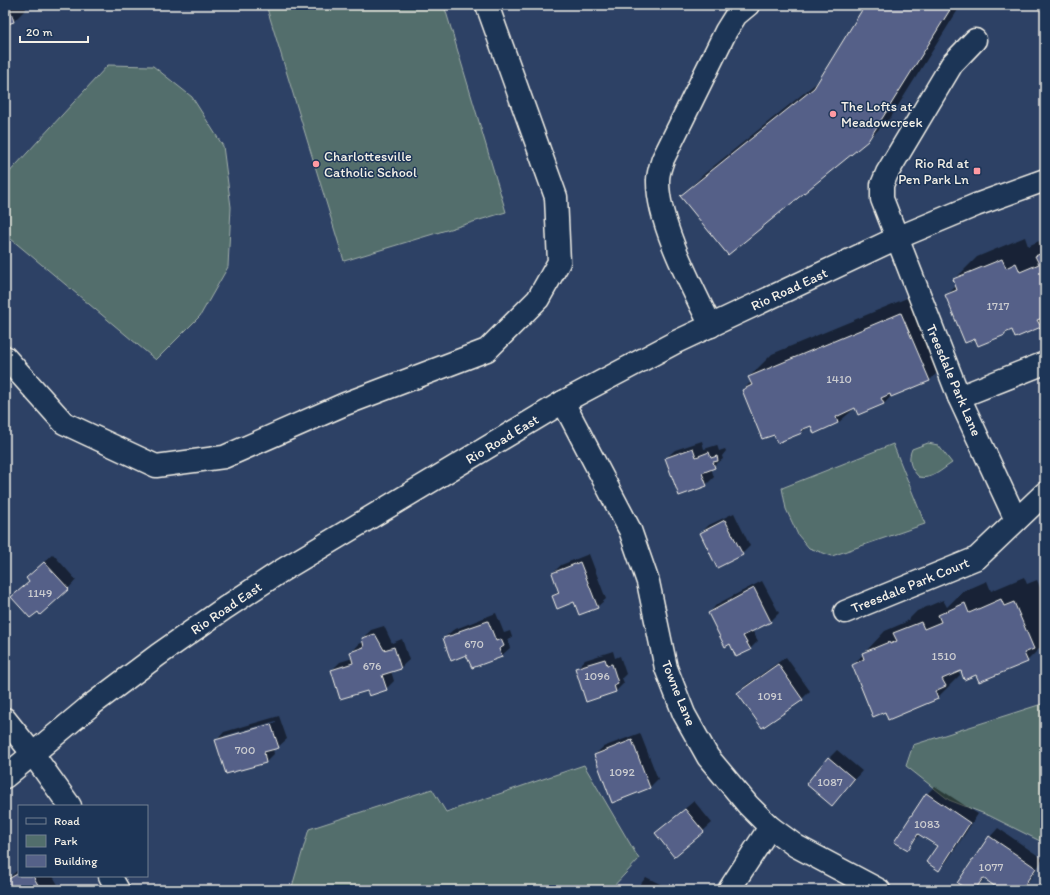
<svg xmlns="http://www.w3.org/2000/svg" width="1050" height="895" font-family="Itim,sans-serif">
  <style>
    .green { fill: #526e6c; stroke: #a3b0aa }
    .shadow { fill: #0007; fill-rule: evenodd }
    .building { fill: #556188; stroke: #f4f1e8 }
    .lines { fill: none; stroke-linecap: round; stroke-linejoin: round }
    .minor-casing { stroke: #f4f1e8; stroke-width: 25 }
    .minor { stroke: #1d3557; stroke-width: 22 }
    .poi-dot { fill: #ff9aa2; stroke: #1d3557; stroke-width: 1.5 }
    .labels { text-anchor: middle; stroke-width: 3; stroke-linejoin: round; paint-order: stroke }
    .number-label { font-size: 12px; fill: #cccdd0 }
    .poi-label { font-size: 14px; fill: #f4f1e8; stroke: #1d3557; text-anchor: start }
    .street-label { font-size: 14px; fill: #f4f1e8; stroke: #1d3557 }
  </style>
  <rect width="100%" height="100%" fill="#2d4165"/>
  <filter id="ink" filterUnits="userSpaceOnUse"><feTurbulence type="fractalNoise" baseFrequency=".025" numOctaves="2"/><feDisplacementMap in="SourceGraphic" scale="8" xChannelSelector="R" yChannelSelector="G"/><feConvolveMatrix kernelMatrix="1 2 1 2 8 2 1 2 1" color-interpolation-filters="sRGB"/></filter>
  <g filter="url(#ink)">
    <g class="green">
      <polygon points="266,5 444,5 506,212 344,261"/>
      <polygon points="108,65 153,66 192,97 223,146 231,207 228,267 200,316 156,360 5,234 5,177"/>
      <path d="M928 443 938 445 952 463C941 470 932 480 919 477 911 469 907 460 912 449Z"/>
      <polygon points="893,444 925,524 832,556 809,548 798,535 786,509 782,488"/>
      <polygon points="1045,703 1045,849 1042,842 990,816 949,800 906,766 913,745"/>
      <polygon points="584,765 639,859 610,890 291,890 309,829 432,789 446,812"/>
    </g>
    <g class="shadow">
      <polygon points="5,5 25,5 26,9 14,21 5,24"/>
      <polygon points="866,5 961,5 891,117 868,140 681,196 704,174 820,80"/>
      <polygon points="1025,237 1028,246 1039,241 1043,251 1045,248 1045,322 1040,327 1013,329 1005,334 947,295 957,285 954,280 977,257"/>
      <polygon points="924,291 952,358 930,380 892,395 884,404 856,407 838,423 811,425 802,432 778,442 775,433 743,390 751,382 749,377 772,354"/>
      <polygon points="702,441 704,449 717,445 719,451 725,449 726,451 722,456 723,459 711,468 714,477 706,485 666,458 675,450"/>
      <polygon points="734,513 750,546 742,554 701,533 709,525"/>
      <polygon points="53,554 76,580 68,589 21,589 30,581 35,570"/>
      <polygon points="589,554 606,599 597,607 553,596 559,590 553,573 561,565"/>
      <polygon points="1024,577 1027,584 1037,580 1045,599 1045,643 1027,661 961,670 959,672 960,675 937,698 886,711 853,665 885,631 906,622 917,611 943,600 947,607 962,592 987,581 991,591"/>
      <polygon points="762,581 779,613 771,621 752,630 758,641 750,649 730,643 709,613 717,604"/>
      <polygon points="496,613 504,633 510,631 512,637 508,641 510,648 501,656 467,653 444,638 453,630"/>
      <polygon points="384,626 392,643 402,639 409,660 400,668 391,671 394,681 386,689 368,690 332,670 340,662 353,658 351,653 359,644 364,642 363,638 371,630"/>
      <polygon points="613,651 615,658 620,656 626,674 622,678 624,683 616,691 577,668 585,660"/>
      <polygon points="786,657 810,691 802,699 738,693 746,685"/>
      <path d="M279 716 287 739 278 747 273 749 274 754 266 762 226 773 216 741 224 732ZM276 721V723L224 738V736Z"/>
      <polygon points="640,733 658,779 650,787 613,801 595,755 603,747"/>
      <polygon points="837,750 862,771 832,805 829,758"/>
      <polygon points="935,786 978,814 947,861 939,870 938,846 920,834 908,849 927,794"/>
      <polygon points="694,801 712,823 703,831 656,833"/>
      <polygon points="998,828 1043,859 1023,890 1002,890 985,878 975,890 970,890 990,837"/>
      <polygon points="19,869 19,876 53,876 61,890 7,890 5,881"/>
      <polygon points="646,877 672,890 636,890"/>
    </g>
    <g class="building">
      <polygon points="5,5 9,5 14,22 5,25"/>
      <polygon points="865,5 953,5 868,141 728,255 680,196 814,88"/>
      <polygon points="1045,252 1045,317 1037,320 1041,327 1015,338 1012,330 1005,333 1005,335 978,346 975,339 965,343 945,295 957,290 953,279 1002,259 1006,268 1016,263 1020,272 1039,264 1035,256"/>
      <polygon points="901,313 930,381 891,397 890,394 881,398 884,404 858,415 855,408 836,417 838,423 814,434 811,426 801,430 802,433 777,443 774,435 762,439 742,390 752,385 748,377"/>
      <polygon points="693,448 696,457 709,452 711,458 717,456 718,461 713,462 715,468 702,473 707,486 679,496 665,458"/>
      <polygon points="725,520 743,555 717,568 700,533"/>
      <polygon points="44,562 69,589 40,615 38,612 30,618 11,597 29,582 26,578"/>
      <polygon points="580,562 598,608 579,615 574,602 557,609 552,596 559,593 552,573"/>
      <polygon points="754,588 771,622 743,636 751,650 736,657 730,644 725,647 708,613"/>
      <polygon points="1001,599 1004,606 1014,602 1034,649 1024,653 1028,662 979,682 976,675 964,680 961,671 942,679 946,686 935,691 938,699 888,720 885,712 873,717 852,665 864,659 862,653 889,642 890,644 897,641 893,633 921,622 924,629 941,622 938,615 965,603 969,613"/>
      <polygon points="488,621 496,641 501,639 504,646 499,649 502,657 472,668 466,655 451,661 443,638 459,633 459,631"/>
      <polygon points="375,634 384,650 394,647 401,669 382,675 387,690 369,696 367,691 340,699 331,670 353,663 350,652 364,647 362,638"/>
      <polygon points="605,659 607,665 612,664 618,683 614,685 616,692 586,702 575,668"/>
      <polygon points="778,664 803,700 762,728 737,693"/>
      <polygon points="271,724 279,748 264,752 266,763 226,774 215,740"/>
      <polygon points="632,740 650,788 612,803 594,755"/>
      <polygon points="828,757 854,779 832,806 806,784"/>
      <polygon points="926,793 970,823 939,871 926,862 937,846 918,834 908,850 894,842"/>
      <polygon points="685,809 704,832 674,857 655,833"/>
      <polygon points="989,836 1036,868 1021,890 1000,890 983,878 975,890 969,890 957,883"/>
      <polygon points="19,873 19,876 33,876 41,890 6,890 5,881"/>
    </g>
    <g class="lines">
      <g class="minor-casing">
        <g id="minor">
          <polyline points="975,40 952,64 887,173 882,185 882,199 959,397 1016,520"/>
          <path d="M711 326C692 287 657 222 658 180 658 173 661 165 663 159L726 31 736 15 748 5"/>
          <polyline points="5,357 64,423 156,466 224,457 345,404 487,350 538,299 559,262 556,197 487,5"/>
          <polyline points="959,397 1045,363"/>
          <polyline points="563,402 630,530 648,582 666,668 684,714 708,757 748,805 770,827 796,846 879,890"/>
          <polyline points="845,612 977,558 1045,493"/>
          <polyline points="5,719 32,753 70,806"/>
          <polyline points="5,777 90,706 158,655 225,608 281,571 563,402 676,342 897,238 976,205 1045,180"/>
          <polyline points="110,876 118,890"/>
          <polyline points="729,890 770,827"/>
        </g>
      </g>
      <use href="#minor" class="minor"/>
    </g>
  </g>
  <g class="poi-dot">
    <circle cx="833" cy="114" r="4"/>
    <circle cx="316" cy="164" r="4"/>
    <rect x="973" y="167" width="8" height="8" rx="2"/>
  </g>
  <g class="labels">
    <g class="number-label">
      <text x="998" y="310">1717</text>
      <text x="839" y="383">1410</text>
      <text x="40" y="597">1149</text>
      <text x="474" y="648">670</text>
      <text x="944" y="660">1510</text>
      <text x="372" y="670">676</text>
      <text x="597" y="680">1096</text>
      <text x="770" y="700">1091</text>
      <text x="245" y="754">700</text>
      <text x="622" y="776">1092</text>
      <text x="830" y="786">1087</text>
      <text x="927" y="828">1083</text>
      <text x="991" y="871">1077</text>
    </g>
    <g class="poi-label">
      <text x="841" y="111">The Lofts at<tspan x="841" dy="16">Meadowcreek</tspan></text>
      <text x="324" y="161">Charlottesville<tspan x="324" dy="16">Catholic School</tspan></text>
      <text x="969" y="168" text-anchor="end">Rio Rd at<tspan x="969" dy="16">Pen Park Ln</tspan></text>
    </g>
    <g class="street-label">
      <text transform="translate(789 289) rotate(-25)" y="5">Rio Road East</text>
      <text transform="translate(954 380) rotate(67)" y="5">Treesdale Park Lane</text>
      <text transform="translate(502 439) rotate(-31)" y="5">Rio Road East</text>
      <text transform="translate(910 585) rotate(-22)" y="5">Treesdale Park Court</text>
      <text transform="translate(226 608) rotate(-34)" y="5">Rio Road East</text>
      <text transform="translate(679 693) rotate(68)" y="5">Towne Lane</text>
    </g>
  </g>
  <rect width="1050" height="895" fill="none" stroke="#1d3557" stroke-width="20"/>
  <rect x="10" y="10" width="1030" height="875" fill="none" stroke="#f4f1e8" stroke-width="1.5" filter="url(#ink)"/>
  <rect x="18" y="805" width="130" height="72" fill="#1d3557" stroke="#738091"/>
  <rect x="26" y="818" width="20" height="6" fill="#1d3557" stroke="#738091"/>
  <text x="54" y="825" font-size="12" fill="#f4f1e8">Road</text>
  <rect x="26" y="835" width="20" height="12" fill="#526e6c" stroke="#738091"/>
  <text x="54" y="845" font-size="12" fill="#f4f1e8">Park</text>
  <rect x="26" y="855" width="20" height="12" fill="#556188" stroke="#738091"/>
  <text x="54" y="865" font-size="12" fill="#f4f1e8">Building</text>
  <path d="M20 36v6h68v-6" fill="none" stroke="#f4f1e8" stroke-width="2"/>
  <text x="26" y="36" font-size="12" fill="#f4f1e8" stroke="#1d3557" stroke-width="3" paint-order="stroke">20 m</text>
</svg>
